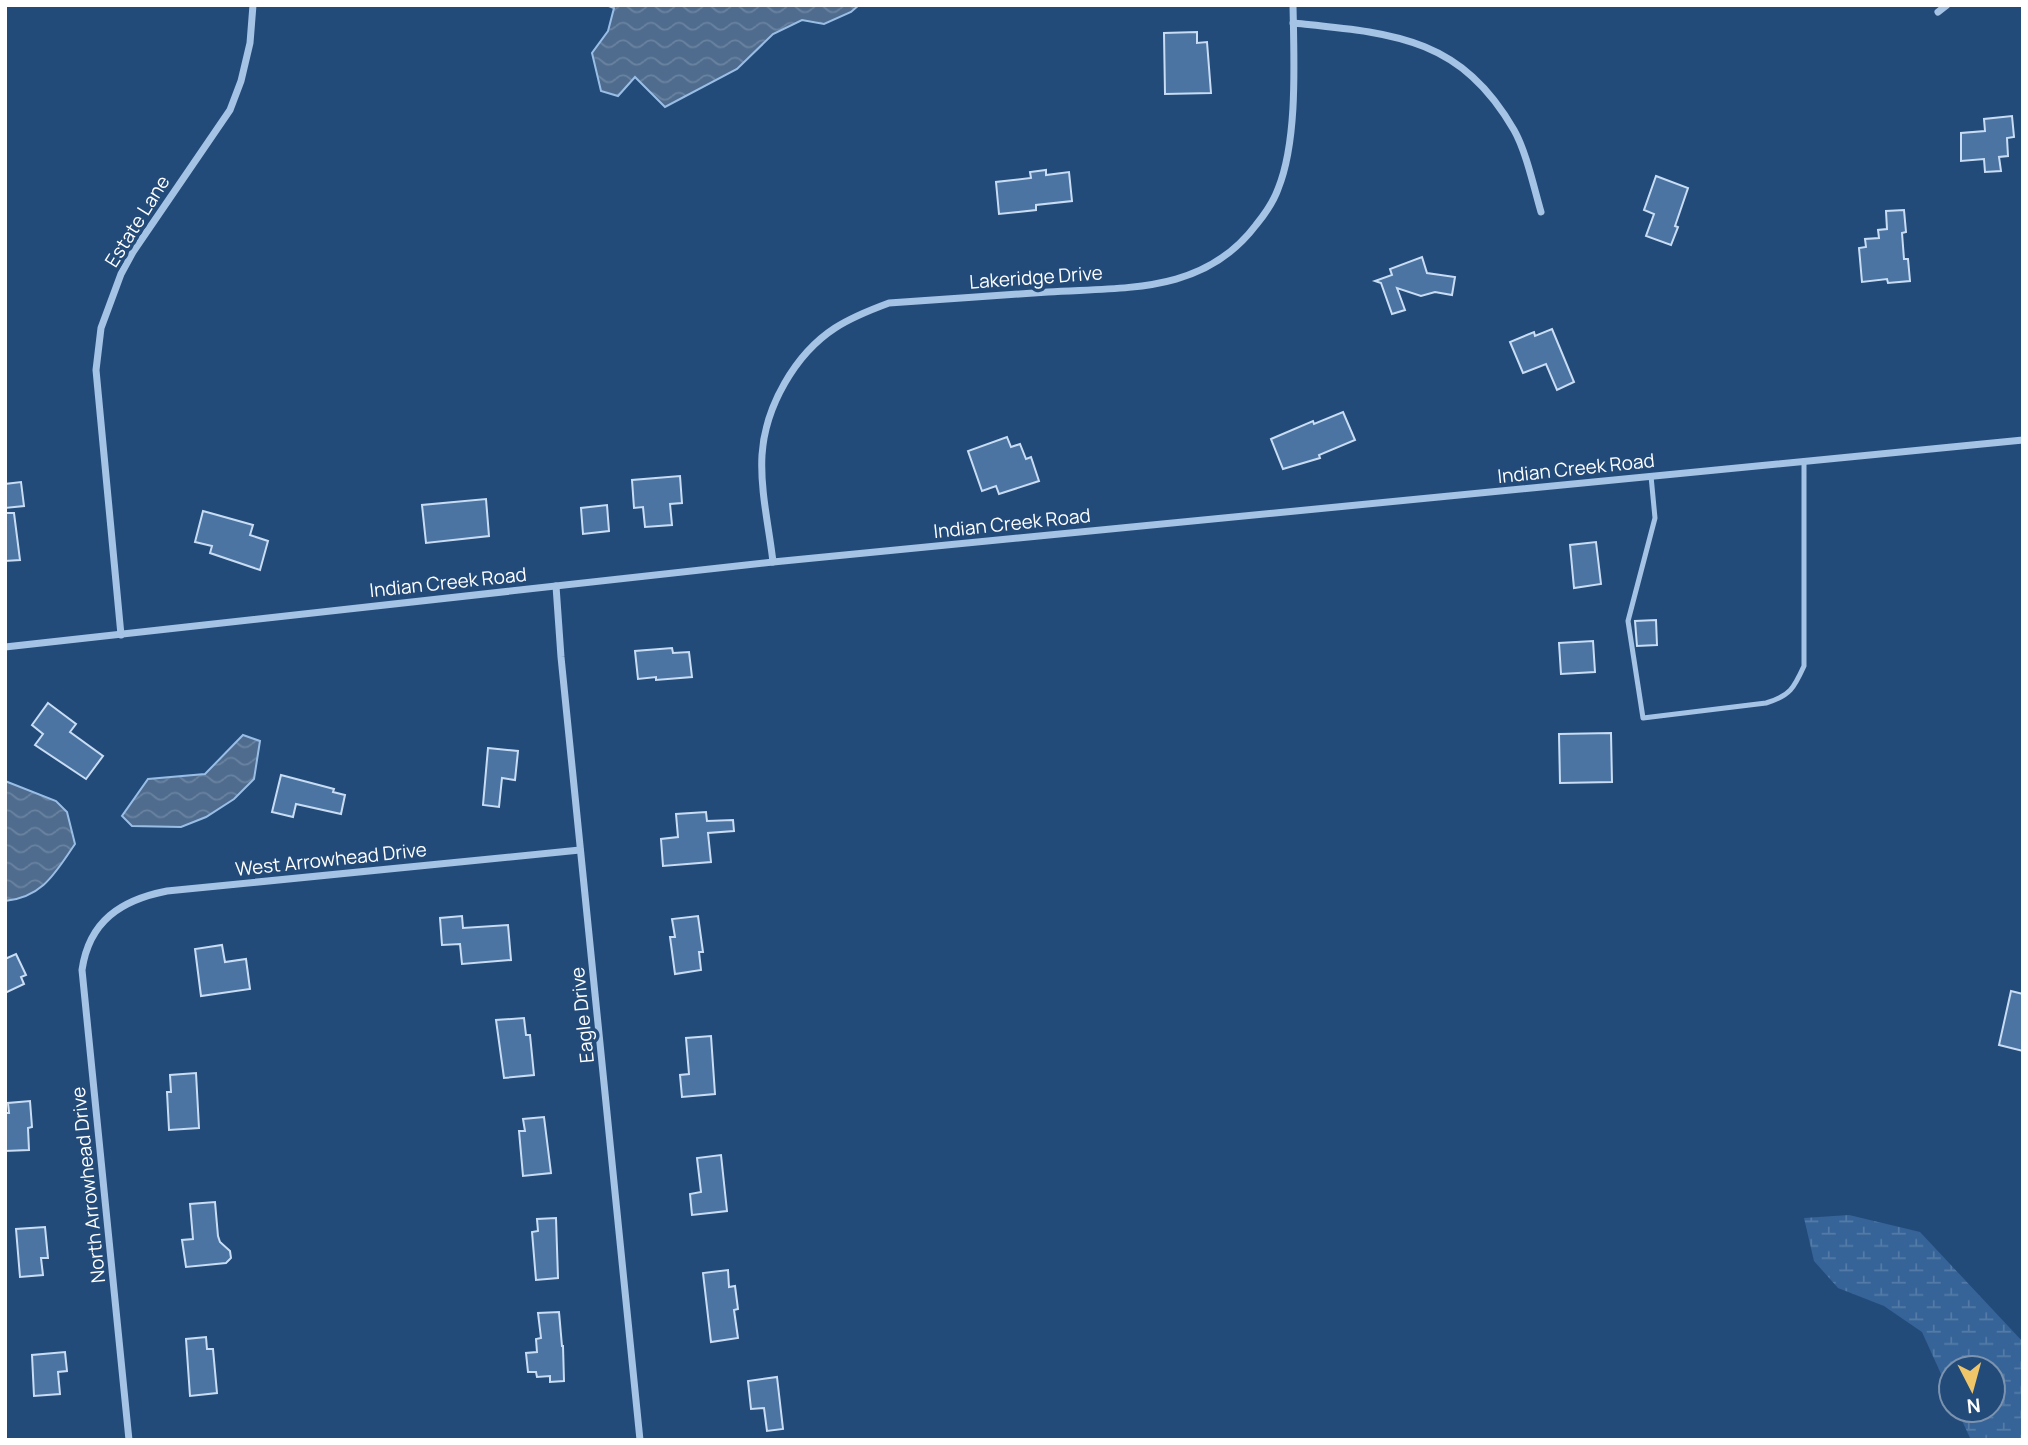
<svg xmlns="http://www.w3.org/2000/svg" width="2028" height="1445" font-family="Manrope,sans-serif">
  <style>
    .wetland { fill: url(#wetland-marsh) }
    .water { fill: url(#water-waves); stroke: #99bee6; stroke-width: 2 }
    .building { fill: #4b74a3; stroke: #c8ddf4; stroke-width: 2 }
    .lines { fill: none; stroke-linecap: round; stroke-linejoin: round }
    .lane { stroke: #a5c3e5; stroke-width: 5 }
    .street { stroke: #a5c3e5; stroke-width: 7 }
    .labels { text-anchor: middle; stroke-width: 7; stroke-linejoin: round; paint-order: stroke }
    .street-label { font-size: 19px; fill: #fff; stroke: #234b7a }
  </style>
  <defs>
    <pattern id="wetland-marsh" width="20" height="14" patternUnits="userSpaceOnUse" patternTransform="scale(1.75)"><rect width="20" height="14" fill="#366498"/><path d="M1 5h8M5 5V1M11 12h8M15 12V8" fill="none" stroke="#547ba7"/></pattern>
    <pattern id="water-waves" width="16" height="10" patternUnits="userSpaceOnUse" patternTransform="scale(1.75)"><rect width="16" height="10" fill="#4f6c8f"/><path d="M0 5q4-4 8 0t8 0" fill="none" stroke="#6982a0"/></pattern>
  </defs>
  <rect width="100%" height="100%" fill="#234b7a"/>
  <polygon class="wetland" points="1849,1215 1920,1232 2023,1342 2023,1440 1971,1440 1957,1410 1993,1410 1993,1368 1951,1368 1951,1396 1922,1332 1884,1306 1838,1288 1814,1261 1804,1218"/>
  <g class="water">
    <polygon points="606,5 859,5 851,12 824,24 802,20 773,34 737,69 665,107 635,77 618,96 601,91 592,53 608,31 614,8"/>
    <polygon points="243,735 260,741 254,779 234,799 206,817 181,827 132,826 122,816 148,779 205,774"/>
    <path d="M5 781 56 801 67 812 75 844C55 873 43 897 5 901Z"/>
  </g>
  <g class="building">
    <polygon points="1197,32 1197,43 1207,42 1211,93 1165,94 1164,33"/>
    <polygon points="2012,116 2014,137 2007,138 2008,156 1999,157 2001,171 1985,172 1984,159 1961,161 1961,133 1985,131 1984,119"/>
    <polygon points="1046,170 1046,175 1069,172 1072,201 1036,205 1036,210 999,214 996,182 1031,178 1030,172"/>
    <polygon points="1656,176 1688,188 1675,226 1678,227 1671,245 1646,236 1654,214 1644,210"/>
    <polygon points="1904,210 1906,232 1902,233 1904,259 1908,259 1910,281 1888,283 1887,279 1862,282 1859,248 1866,247 1865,239 1879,238 1878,230 1887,229 1886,211"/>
    <polygon points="1422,257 1427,273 1455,277 1452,295 1435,292 1421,296 1397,288 1405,310 1392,314 1381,283 1375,281 1392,275 1390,269"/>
    <polygon points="1552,329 1574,382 1557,390 1546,364 1523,373 1510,342 1534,332 1535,336"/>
    <polygon points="1343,412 1355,440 1319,455 1320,458 1283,469 1271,439 1313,421 1314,424"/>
    <polygon points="1007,437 1011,447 1020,444 1026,459 1031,457 1039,481 999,494 996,486 982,491 968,451"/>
    <polygon points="680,476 682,503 670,504 672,525 645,527 643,507 634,508 632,480"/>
    <polygon points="21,482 24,506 5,508 5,484"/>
    <polygon points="486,499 489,536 426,543 422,505"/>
    <polygon points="607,505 609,531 583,534 581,508"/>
    <polygon points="203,511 253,525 250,535 268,541 260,570 210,553 212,546 195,542"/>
    <polygon points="5,513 14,513 20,560 5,561"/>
    <polygon points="1596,542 1601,584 1574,588 1570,545"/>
    <polygon points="1656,620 1657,645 1637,646 1635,621"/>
    <polygon points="1593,641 1595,672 1561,674 1559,643"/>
    <polygon points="672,648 673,653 689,652 692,677 656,680 656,677 638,679 635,651"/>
    <polygon points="48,703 76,724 70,732 103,756 86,779 35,745 43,734 32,725"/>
    <polygon points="1611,733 1612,782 1560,783 1559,734"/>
    <polygon points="488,748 518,751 515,780 502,778 499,807 483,805"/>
    <polygon points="281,775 334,789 333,792 345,795 341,814 296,804 293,817 272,812"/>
    <polygon points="706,812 707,821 733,820 734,831 708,833 711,862 663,866 661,839 678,837 676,814"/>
    <polygon points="462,916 463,928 508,925 511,960 462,964 460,944 442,945 440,918"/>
    <polygon points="698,916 703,952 699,952 701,970 675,974 670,937 675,937 672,919"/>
    <polygon points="222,945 225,962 246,959 250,989 201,996 195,949"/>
    <polygon points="16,954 26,975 21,977 24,984 5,993 5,959"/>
    <polygon points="2011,991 2023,994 2023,1051 1999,1045"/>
    <polygon points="524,1018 526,1035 530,1035 534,1075 504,1078 496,1020"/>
    <polygon points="711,1036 715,1094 682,1097 680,1075 689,1074 686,1038"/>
    <polygon points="196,1073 199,1128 169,1130 167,1092 171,1092 170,1075"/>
    <polygon points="30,1101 32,1127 28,1128 29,1150 5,1151 5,1113 9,1113 8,1103"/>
    <polygon points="544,1117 551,1173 523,1176 519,1131 525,1131 523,1119"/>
    <polygon points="721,1155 727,1211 692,1215 690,1194 701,1192 697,1158"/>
    <polygon points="215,1202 218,1236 220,1242 230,1251 231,1258 226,1263 186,1267 182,1240 193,1239 190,1204"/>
    <polygon points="556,1218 558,1278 536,1280 532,1232 538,1231 537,1219"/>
    <polygon points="45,1227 48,1258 41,1258 43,1275 20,1277 16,1229"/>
    <polygon points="728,1270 729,1287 735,1286 738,1309 734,1310 738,1338 711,1342 703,1273"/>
    <polygon points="559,1312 562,1346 563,1346 564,1381 550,1382 550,1376 537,1377 536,1372 528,1372 526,1353 537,1352 536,1339 541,1338 538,1313"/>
    <polygon points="206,1337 207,1349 213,1349 217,1393 190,1396 186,1339"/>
    <polygon points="65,1352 67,1371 58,1372 60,1394 34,1396 32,1355"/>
    <polygon points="777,1377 783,1429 767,1431 764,1408 751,1409 748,1381"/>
  </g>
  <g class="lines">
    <path class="lane" d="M1651 476 1655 518 1628 621 1643 718 1766 703C1790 696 1794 688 1804 666V461"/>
    <g class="street">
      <polyline points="1938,12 1947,5"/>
      <path d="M1293 23C1391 33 1460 36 1514 130 1526 151 1534 188 1541 212"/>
      <path d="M773 562C769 527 760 490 762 455 765 407 795 354 835 328 852 317 870 310 889 303 942 299 995 296 1048 292 1126 287 1204 294 1256 225 1265 214 1273 203 1278 189 1298 140 1294 60 1293 5"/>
      <polyline points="556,586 561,657 640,1440"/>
      <polyline points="121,635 96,370 101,328 121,274 133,252 230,110 241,81 250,43 253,5"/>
      <polyline points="5,647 773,562 2023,440"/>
      <path d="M129 1440 82 970C89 921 121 900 167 891L580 850"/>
    </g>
  </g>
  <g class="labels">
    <g class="street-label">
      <text transform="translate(137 221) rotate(-58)" y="7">Estate Lane</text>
      <text transform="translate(1036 277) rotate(-4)" y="7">Lakeridge Drive</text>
      <text transform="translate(1576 468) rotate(-6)" y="7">Indian Creek Road</text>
      <text transform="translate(1012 523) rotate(-6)" y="7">Indian Creek Road</text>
      <text transform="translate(448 582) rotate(-6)" y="7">Indian Creek Road</text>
      <text transform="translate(331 859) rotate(-6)" y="7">West Arrowhead Drive</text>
      <text transform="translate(582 1015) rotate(-96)" y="7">Eagle Drive</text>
      <text transform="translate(88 1185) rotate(-96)" y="7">North Arrowhead Drive</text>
    </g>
  </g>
  <rect width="2028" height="1445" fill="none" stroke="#ffffff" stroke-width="14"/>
  <g transform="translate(1972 1389) rotate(174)"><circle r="33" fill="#234b7a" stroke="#7b93af" stroke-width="2"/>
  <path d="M0-5L12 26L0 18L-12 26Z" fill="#f0c668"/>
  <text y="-10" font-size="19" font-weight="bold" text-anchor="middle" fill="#ffffff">N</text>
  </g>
</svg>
